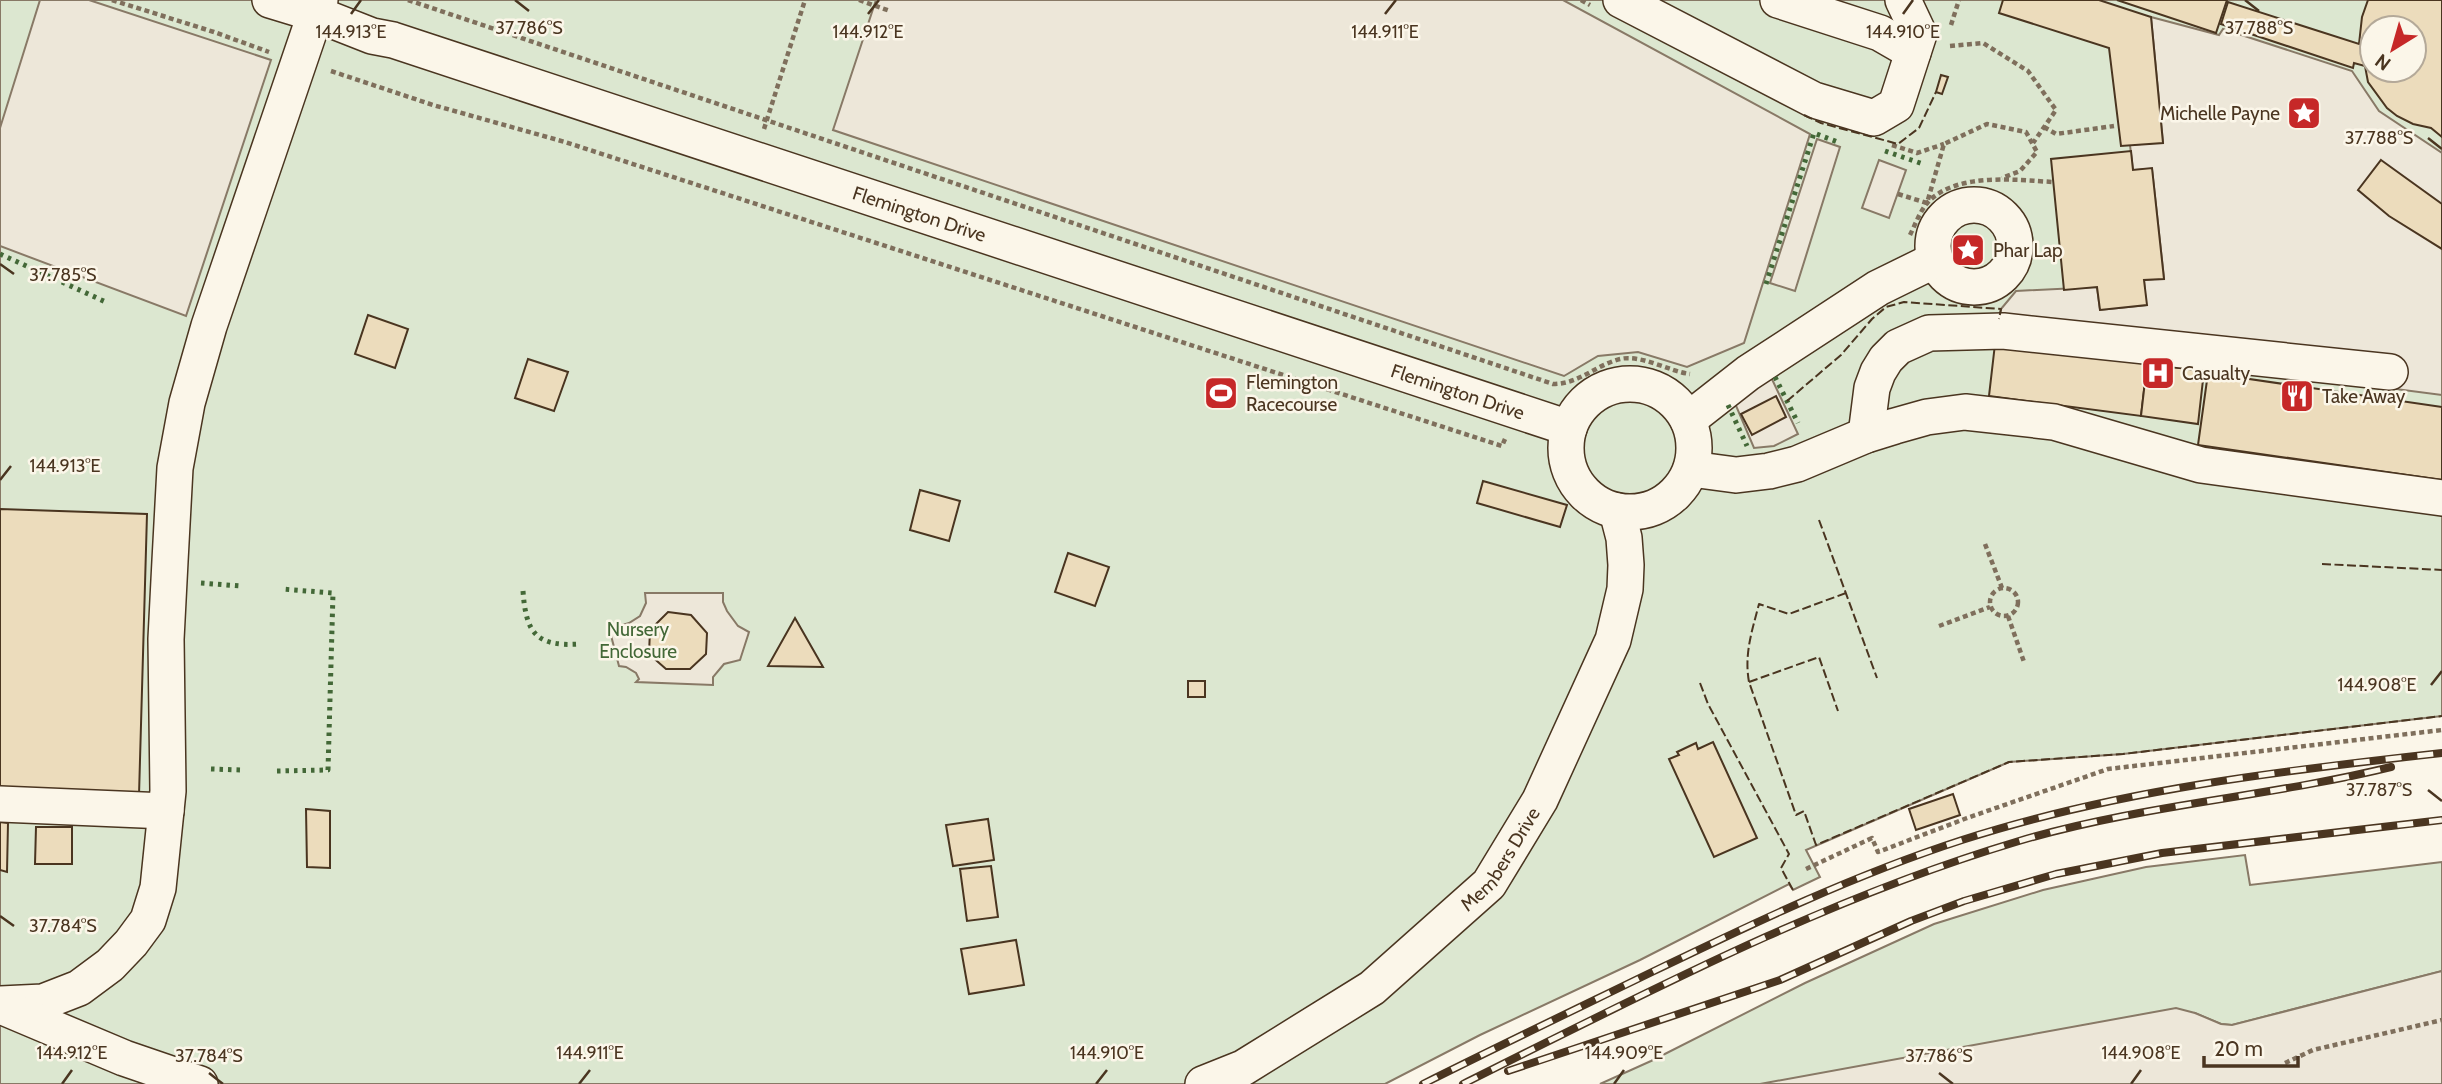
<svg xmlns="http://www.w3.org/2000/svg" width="2442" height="1084" font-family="Cabin,sans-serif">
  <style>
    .green { fill: #dce7d0; stroke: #887966; stroke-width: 2; fill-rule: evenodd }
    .parking { fill: #ede7d9; stroke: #887966; stroke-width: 2 }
    .building { fill: #ecdcbc; stroke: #4a3520; stroke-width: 2; fill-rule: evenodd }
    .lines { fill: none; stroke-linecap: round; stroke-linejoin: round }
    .minor-casing { stroke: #4a3520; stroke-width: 38 }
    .path { stroke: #7f6f5c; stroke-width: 4.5; stroke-dasharray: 5 3.5; stroke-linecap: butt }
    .minor { stroke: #fbf6e9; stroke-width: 35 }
    .rail-casing { stroke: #4a3520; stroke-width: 8 }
    .rail { stroke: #fbf6e9; stroke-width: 5; stroke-dasharray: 16; stroke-linecap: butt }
    .hedge { stroke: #436837; stroke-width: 5; stroke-dasharray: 3.5 5; stroke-linecap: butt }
    .fence { stroke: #4a3520; stroke-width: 2; stroke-dasharray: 9 3.5; stroke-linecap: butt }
    .ticks { fill: none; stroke: #4a3520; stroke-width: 2.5 }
    .labels { text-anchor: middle; stroke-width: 5; stroke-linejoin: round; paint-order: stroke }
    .poi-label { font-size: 19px; fill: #4a3520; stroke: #fbf6e9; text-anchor: start }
    .street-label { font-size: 19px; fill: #4a3520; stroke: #fbf6e9 }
    .park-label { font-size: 19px; fill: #436837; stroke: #fbf6e9 }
    .ticks-label { font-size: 18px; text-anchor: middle; fill: #4a3520; stroke: #fbf6e9; stroke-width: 5; stroke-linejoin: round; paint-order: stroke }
  </style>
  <rect width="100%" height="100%" fill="#fbf6e9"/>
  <g class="green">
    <path d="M0 0H2442V716L2123 754 2009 762 1806 850 1820 877 1793 890 1789 884 1640 960 1480 1035 1385 1084H0ZM2372 28H2414V70H2372Z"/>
    <polygon points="2245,855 2250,885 2442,862 2442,971 2232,1025 2221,1024 2195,1013 2152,1084 1600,1084 1651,1061 1805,983 1934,924 2043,890 2146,867"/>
  </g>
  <g class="parking">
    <polygon points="40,0 89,0 271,60 186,316 0,246 0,128"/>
    <polygon points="876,0 1563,0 1810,134 1744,343 1687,367 1638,352 1598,356 1564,376 833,130"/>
    <polygon points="2151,17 2219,35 2223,29 2352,71 2379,111 2442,153 2442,395 1996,337 2001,309 2016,291 2097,287 2100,310 2146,305 2144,280 2164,278 2152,169 2133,170 2130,145 2163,142"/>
    <polygon points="1817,139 1840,147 1795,291 1770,283"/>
    <polygon points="1879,160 1906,170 1889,218 1862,208"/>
    <polygon points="1770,375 1798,434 1774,446 1754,448 1731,394"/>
    <polygon points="645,593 723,593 723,602 727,611 738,626 749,632 740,660 724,664 713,677 713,685 636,682 639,679 636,673 626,667 619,666 608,624 619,626 629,623 640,616 646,603"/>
    <polygon points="2442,971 2442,1084 1760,1084 2176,1008 2195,1013 2221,1024 2232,1025"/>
  </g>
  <g class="building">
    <polygon points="2003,0 2099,0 2151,17 2163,143 2121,146 2109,48 1999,13"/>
    <polygon points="2117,0 2227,0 2216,33"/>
    <path d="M2368 0H2442V137L2431 128 2413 124 2397 116 2387 108 2368 82 2365 66 2354 63 2353 68 2221 24 2228 2 2359 44 2362 17ZM2372 28H2414V70H2372Z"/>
    <polygon points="1941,75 1948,77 1942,94 1936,92"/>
    <polygon points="2131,151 2133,170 2152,168 2164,279 2144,280 2147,305 2100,310 2097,287 2064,290 2051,159"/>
    <polygon points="2381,160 2442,204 2442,249 2389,216 2358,190"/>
    <polygon points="368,315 408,329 395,368 355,354"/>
    <polygon points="1995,344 2147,364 2141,416 1989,396"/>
    <polygon points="528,359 568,372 554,411 515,398"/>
    <polygon points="2147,364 2204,371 2198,424 2141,416"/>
    <polygon points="2208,373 2442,407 2442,480 2198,445"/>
    <polygon points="1776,396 1786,417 1752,435 1741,414"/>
    <polygon points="1483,481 1567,505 1560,527 1477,503"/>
    <polygon points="920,490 960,501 949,541 910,530"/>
    <polygon points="0,509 147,514 139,795 0,790"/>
    <polygon points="1068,553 1109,567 1095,606 1055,592"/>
    <polygon points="668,612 691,615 707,633 706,654 690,669 666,669 649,654 650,630"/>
    <polygon points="795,618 823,667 768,666"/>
    <rect x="1188" y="681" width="17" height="16"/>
    <polygon points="1713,742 1757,838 1714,857 1669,759 1679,755 1677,752 1696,743 1698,749"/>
    <polygon points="1953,794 1960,815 1916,830 1909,809"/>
    <polygon points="306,809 330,811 330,868 307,867"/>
    <polygon points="988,819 994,860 953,866 946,825"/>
    <polygon points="0,822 8,823 7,872 0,870"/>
    <polygon points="36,827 72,827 72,864 35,864"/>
    <polygon points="991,866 998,917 967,921 960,869"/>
    <polygon points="1016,940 1024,985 969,994 961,949"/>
  </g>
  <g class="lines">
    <g class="minor-casing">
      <g id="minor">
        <path id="s1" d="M270 0 316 14 372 36 393 40 1569 428"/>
        <polyline points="1621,0 1814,100 1874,118 1896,105 1919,34 1903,0"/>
        <polyline points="1778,0 1880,33 1913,52"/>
        <circle cx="1974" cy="246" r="41"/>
        <circle cx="1630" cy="448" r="64"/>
        <polyline points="1688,420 1748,373 1878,288 1935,260"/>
        <polyline points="1866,435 1872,388 1878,372 1886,359 1898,347 1929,333 2003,331 2390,372"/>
        <polyline points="1691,469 1736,475 1769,471 1797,464 1866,435 1895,426 1927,417 1965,412 2054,422 2201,465 2442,498"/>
        <polyline points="0,804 166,811"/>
        <polyline points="0,1004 43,1002 79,988 110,965 131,943 148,920 158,888 168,791 166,639 170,561 175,468 187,403 209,326 320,0"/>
        <polyline points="3,1007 124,1058 200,1084"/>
        <path id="s2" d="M1203 1084 1243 1068 1372 988 1489 884 1540 800 1613 640 1625 589 1626 565 1624 538 1617 511"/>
      </g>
    </g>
    <g class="path">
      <polyline points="112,0 214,32 269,52"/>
      <path d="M408 0 1553 384C1579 384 1596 365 1620 359 1641 354 1671 372 1690 374"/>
      <polyline points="859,0 890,11"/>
      <polyline points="1581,0 1590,5"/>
      <polyline points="1951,25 1959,0"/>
      <polyline points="1950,46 1983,43 2028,71 2056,110 2033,143"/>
      <polyline points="331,71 433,105 565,142 1502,446 1505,439"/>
      <polyline points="2044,127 2056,134 2114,126"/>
      <polyline points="764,129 805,0"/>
      <polyline points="1892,145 1917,153 1944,144"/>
      <polyline points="1898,194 1927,203 1944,144 1987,124 2026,132 2037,152 2020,171 2002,178"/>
      <path d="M1910 235C1915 225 1920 211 1928 202 1957 172 2016 180 2053 182"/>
      <polyline points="1985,544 2002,588"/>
      <circle cx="2004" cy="602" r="14"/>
      <polyline points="2008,616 2024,662"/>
      <polyline points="1939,626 1990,607"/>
      <polyline points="1806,869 1872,838 1878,852 1967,818 2108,769 2442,730"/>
      <polyline points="2285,1063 2313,1050 2442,1020"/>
    </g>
    <use href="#minor" class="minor"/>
    <g class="rail-casing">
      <g id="rail">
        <polyline points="1508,1071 1780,980 1911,921 1964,901 2056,874 2162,853 2442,820"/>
        <path d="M1423 1084C1499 1046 1576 1009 1652 972 1754 923 1854 875 1962 840 2117 790 2280 771 2442 753"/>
        <path d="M1463 1084C1644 994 1824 899 2019 841 2140 805 2268 797 2391 767"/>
      </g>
    </g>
    <use href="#rail" class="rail"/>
    <g class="hedge">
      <polyline points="1885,151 1923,164"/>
      <polyline points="0,254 108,303"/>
      <polyline points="1766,284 1814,133 1840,143"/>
      <polyline points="1775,377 1798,423"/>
      <polyline points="1728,405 1747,446"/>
      <polyline points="201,583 241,586"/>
      <path d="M523 591C526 633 536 647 580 644"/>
      <polyline points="211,769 241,770"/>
      <polyline points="277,771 328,770 333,593 281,589"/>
    </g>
    <g class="fence">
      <polyline points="1804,115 1821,123 1898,144 1919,128 1936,92"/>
      <polyline points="1787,401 1841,355 1872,319 1886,307 1904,302 2001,309 1999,319"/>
      <polyline points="1819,520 1877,678"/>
      <polyline points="2322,564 2442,570"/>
      <path d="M1846 593 1789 614 1759 604C1752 631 1744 654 1749 682L1796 815 1804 811 1816 845 2009 762 2123 754 2442 716"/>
      <polyline points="1749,682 1819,657 1838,711"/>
      <polyline points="1700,683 1708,704 1789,854 1781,868 1793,890"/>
    </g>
  </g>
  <path class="ticks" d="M515 0 529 11M2245 0 2259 11M351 14 361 0M868 14 879 0M1385 14 1396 0M1903 14 1913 0M2428 138 2442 149M0 264 14 274M0 480 11 466M2431 685 2442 671M2428 790 2442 801M0 916 14 926M209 1073 223 1084M1939 1073 1953 1084M62 1084 72 1070M579 1084 590 1070M1096 1084 1107 1070M1614 1084 1624 1070M2131 1084 2141 1070"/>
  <defs>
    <g id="sight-square" transform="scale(1.75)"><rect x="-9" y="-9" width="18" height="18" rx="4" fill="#c62828" stroke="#fbf6e9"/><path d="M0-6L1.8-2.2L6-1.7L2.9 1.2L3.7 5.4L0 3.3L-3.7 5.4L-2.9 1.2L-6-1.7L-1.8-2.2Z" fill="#fff"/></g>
    <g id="hospital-square" transform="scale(1.75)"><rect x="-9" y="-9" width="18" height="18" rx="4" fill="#c62828" stroke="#fbf6e9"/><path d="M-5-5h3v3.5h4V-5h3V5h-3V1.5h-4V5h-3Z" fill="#fff"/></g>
    <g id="stadium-square" transform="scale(1.75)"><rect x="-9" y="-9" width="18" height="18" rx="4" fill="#c62828" stroke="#fbf6e9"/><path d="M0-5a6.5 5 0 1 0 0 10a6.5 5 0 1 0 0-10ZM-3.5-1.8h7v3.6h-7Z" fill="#fff"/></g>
    <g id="restaurant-square" transform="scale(1.75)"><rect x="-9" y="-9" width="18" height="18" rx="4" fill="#c62828" stroke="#fbf6e9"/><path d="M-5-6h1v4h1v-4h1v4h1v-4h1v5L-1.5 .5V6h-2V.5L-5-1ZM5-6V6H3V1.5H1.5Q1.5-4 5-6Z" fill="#fff"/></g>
  </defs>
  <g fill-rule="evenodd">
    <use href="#sight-square" x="2304" y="113"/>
    <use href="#sight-square" x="1968" y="250"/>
    <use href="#hospital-square" x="2158" y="373"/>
    <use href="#stadium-square" x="1221" y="393"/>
    <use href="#restaurant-square" x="2297" y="396"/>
  </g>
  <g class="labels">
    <g class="poi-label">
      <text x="2280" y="120" text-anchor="end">Michelle Payne</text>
      <text x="1993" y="257">Phar Lap</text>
      <text x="2182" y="380">Casualty</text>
      <text x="1246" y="389">Flemington<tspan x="1246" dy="22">Racecourse</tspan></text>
      <text x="2322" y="403">Take Away</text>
    </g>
    <g class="street-label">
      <text dy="7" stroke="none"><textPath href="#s1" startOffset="684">Flemington Drive</textPath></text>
      <text dy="7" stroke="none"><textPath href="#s1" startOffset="1251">Flemington Drive</textPath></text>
      <text dy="7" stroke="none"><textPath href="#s2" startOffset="378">Members Drive</textPath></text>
    </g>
    <g class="park-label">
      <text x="638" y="636">Nursery<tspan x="638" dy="22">Enclosure</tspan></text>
    </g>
  </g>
  <g class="ticks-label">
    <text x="529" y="34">37.786°S</text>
    <text x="2259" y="34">37.788°S</text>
    <text x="351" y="38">144.913°E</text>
    <text x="868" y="38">144.912°E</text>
    <text x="1385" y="38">144.911°E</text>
    <text x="1903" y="38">144.910°E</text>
    <text x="2379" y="144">37.788°S</text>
    <text x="63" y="281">37.785°S</text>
    <text x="65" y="472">144.913°E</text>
    <text x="2377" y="691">144.908°E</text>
    <text x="2379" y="796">37.787°S</text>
    <text x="63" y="932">37.784°S</text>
    <text x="72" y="1059">144.912°E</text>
    <text x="590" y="1059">144.911°E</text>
    <text x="1107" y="1059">144.910°E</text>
    <text x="1624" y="1059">144.909°E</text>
    <text x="2141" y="1059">144.908°E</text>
    <text x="209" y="1062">37.784°S</text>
    <text x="1939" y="1062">37.786°S</text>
  </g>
  <g transform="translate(2393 49) rotate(217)"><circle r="33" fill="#fbf6e9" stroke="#b4a999" stroke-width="2"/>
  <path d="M0-5L12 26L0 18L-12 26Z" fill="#c62828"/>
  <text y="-10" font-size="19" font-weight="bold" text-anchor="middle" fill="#4a3520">N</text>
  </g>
  <path d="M2204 1056v10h94v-10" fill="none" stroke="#4a3520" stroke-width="3.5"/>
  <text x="2214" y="1056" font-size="21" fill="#4a3520" stroke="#fbf6e9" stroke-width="5" paint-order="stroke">20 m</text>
</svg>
